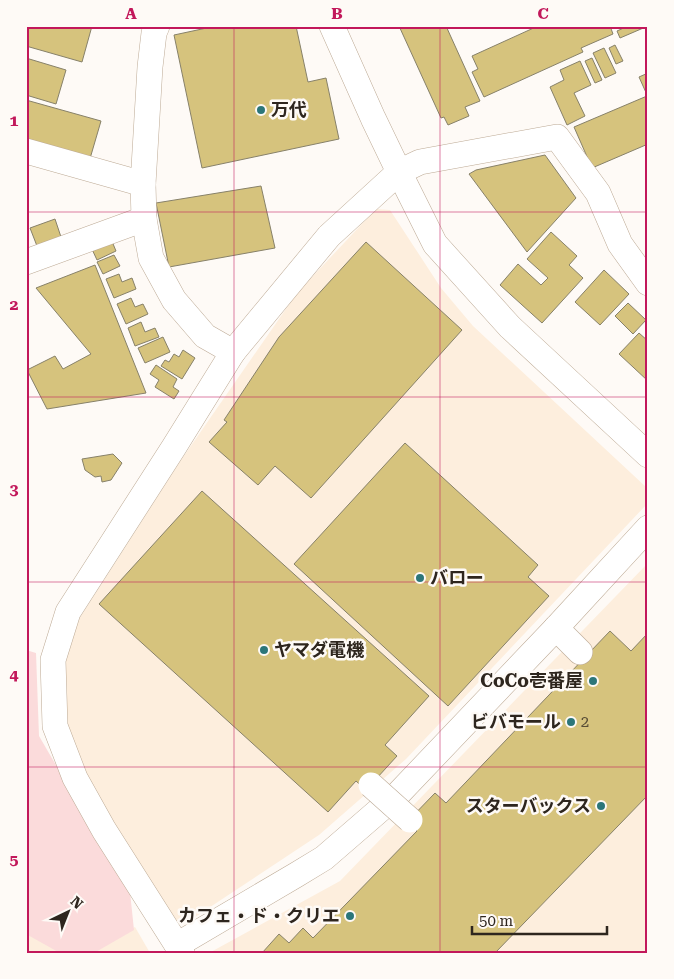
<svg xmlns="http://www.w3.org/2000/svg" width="674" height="979" font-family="'Roboto Serif','Noto Sans JP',serif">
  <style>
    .built { fill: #fdeedd }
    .green { fill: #fbdbdb }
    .building { fill: #d6c37d; stroke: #878169 }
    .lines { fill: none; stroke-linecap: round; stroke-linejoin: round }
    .minor-casing { stroke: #bdaa95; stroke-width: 26 }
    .minor { stroke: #fff; stroke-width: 25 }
    .minor-bridge-casing { stroke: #bdaa95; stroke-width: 26; stroke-linecap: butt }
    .minor-bridge { stroke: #fff; stroke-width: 25 }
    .grid { fill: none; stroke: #c2185b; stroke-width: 1; stroke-opacity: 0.55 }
    .poi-dot { fill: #2c7679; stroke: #fefaf6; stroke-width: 2 }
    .labels { text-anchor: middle; stroke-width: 5; stroke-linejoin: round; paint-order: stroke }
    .number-label { font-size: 15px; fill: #584d36 }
    .poi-label { font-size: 18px; font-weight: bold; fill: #2e261e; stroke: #fefaf6; text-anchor: end }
    .neatline { fill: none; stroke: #c2185b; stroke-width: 2 }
    .grid-label { font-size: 16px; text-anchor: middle; font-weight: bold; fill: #c2185b }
  </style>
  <rect width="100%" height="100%" fill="#fefaf6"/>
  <g class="built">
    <polygon points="376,209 390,210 441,288 473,326 646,487 647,504 406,759 319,835 183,925 169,922 107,822 61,715 63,666 79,619 179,463 297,293"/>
    <polygon points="648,563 648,953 209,953 340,881"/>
    <polygon points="135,927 150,953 88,953"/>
    <polygon points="26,933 64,953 26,953"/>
  </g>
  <polygon class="green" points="26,650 36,653 39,736 130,892 134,930 94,953 60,953 26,934"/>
  <g class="building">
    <polygon points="26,26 92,26 82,62 26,46"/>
    <polygon points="216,26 296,26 308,82 326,78 339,139 202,168 174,35"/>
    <polygon points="399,26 446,26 480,101 465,107 469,116 448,125 444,117 441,118"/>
    <polygon points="538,26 610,26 613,34 581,48 583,52 484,97 472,72 478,69 472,56"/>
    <polygon points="628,26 648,26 620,38 617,31"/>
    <polygon points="615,45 623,61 616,64 609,48"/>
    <polygon points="604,48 616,73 605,78 593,53"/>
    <polygon points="26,58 66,70 56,104 26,95"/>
    <polygon points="592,58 602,80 595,83 585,61"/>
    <polygon points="580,61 591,85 574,93 585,116 567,125 550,87 564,80 560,70"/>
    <polygon points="648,73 648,97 639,77"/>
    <polygon points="647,96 648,144 592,168 574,127"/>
    <polygon points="26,100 101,121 89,162 26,144"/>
    <polygon points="545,155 576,198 527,252 469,174 476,170"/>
    <polygon points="261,186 275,248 169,267 156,203"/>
    <polygon points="55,219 61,237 37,246 30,228"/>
    <polygon points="551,232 577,256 569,265 583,278 542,323 500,285 518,264 541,285 548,278 527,259"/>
    <polygon points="111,239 116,251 97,260 91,247"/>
    <polygon points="366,242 462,330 311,498 275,466 258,485 209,442 227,422 224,420 279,337"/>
    <polygon points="114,255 120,266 103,274 97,262"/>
    <polygon points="95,265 146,393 47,409 27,370 55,356 63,369 91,354 36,288"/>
    <polygon points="604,270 629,294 600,325 575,302"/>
    <polygon points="119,274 122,282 132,278 136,289 114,298 106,279"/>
    <polygon points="131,298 135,307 143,304 148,314 126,324 117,304"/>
    <polygon points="628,303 646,320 633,334 615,316"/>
    <polygon points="141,322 145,332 155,328 159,337 135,346 128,328"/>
    <polygon points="639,333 648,341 648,381 619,354"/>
    <polygon points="163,337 170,352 145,363 138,348"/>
    <polygon points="183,350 195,358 182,379 161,366 165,360 169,362 174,354 179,357"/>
    <polygon points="156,365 177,379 173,387 179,391 174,399 155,387 159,380 150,374"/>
    <polygon points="405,443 538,565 528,577 549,596 448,706 294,564"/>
    <polygon points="113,454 122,463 111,480 102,482 101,476 95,477 85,470 82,459"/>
    <polygon points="202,491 429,696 385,745 397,756 366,790 356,781 328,812 99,604"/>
    <polygon points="610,631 631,651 648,633 648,795 495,953 262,953 279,934 289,943 303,928 313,938 417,831 407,822 435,793 446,803"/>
  </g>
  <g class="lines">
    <g class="minor-casing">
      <g id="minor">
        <polyline points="157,26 154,33 150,67 143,184 144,219 151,258 174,300 205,336 233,352"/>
        <polyline points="332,26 373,118 399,172 435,244 510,327 648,455"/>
        <polyline points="26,151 143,184"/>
        <polyline points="26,262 144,219"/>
        <polyline points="556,628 580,652"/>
        <polyline points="177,945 296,875 324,858 398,794 556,628 648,528"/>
        <polyline points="182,953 104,830 75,778 55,726 53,660 68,612 174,447 233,352 329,236 399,172 420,162 557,137 598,193 620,244 648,283"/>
      </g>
    </g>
    <use href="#minor" class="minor"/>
    <g class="minor-bridge-casing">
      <polyline id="minor-bridge" points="371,785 410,820"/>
    </g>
    <use href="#minor-bridge" class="minor-bridge"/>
  </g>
  <path class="grid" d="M234 26V953M440 26V953M26 212H648M26 397H648M26 582H648M26 767H648"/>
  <g class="poi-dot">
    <circle cx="261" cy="110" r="5"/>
    <circle cx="420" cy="578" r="5"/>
    <circle cx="264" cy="650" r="5"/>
    <circle cx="593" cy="681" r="5"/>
    <circle cx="571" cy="722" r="5"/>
    <circle cx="601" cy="806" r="5"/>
    <circle cx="350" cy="916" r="5"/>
  </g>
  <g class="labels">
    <g class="number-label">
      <text x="585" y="727">2</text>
    </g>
    <g class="poi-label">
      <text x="271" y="116" text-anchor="start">万代</text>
      <text x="430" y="584" text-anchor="start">バロー</text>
      <text x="274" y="656" text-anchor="start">ヤマダ電機</text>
      <text x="583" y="687">CoCo壱番屋</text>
      <text x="561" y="728">ビバモール</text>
      <text x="591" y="812">スターバックス</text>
      <text x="340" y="922">カフェ・ド・クリエ</text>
    </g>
  </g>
  <rect width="674" height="979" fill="none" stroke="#fefaf6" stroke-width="55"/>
  <g transform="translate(68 912) rotate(43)" stroke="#fefaf6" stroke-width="4" paint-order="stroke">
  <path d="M0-4L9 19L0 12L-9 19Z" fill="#2e261e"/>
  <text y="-8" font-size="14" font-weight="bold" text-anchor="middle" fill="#2e261e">N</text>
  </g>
  <path d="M472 926v8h135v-8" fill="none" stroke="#2e261e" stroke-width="2.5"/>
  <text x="479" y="926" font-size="15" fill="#2e261e" stroke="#fefaf6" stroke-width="4" paint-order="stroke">50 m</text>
  <rect x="28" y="28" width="618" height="924" class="neatline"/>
  <g class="grid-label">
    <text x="131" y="19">A</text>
    <text x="337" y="19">B</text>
    <text x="543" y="19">C</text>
    <text x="14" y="126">1</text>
    <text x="14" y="310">2</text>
    <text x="14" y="495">3</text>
    <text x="14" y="680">4</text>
    <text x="14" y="865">5</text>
  </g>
</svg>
